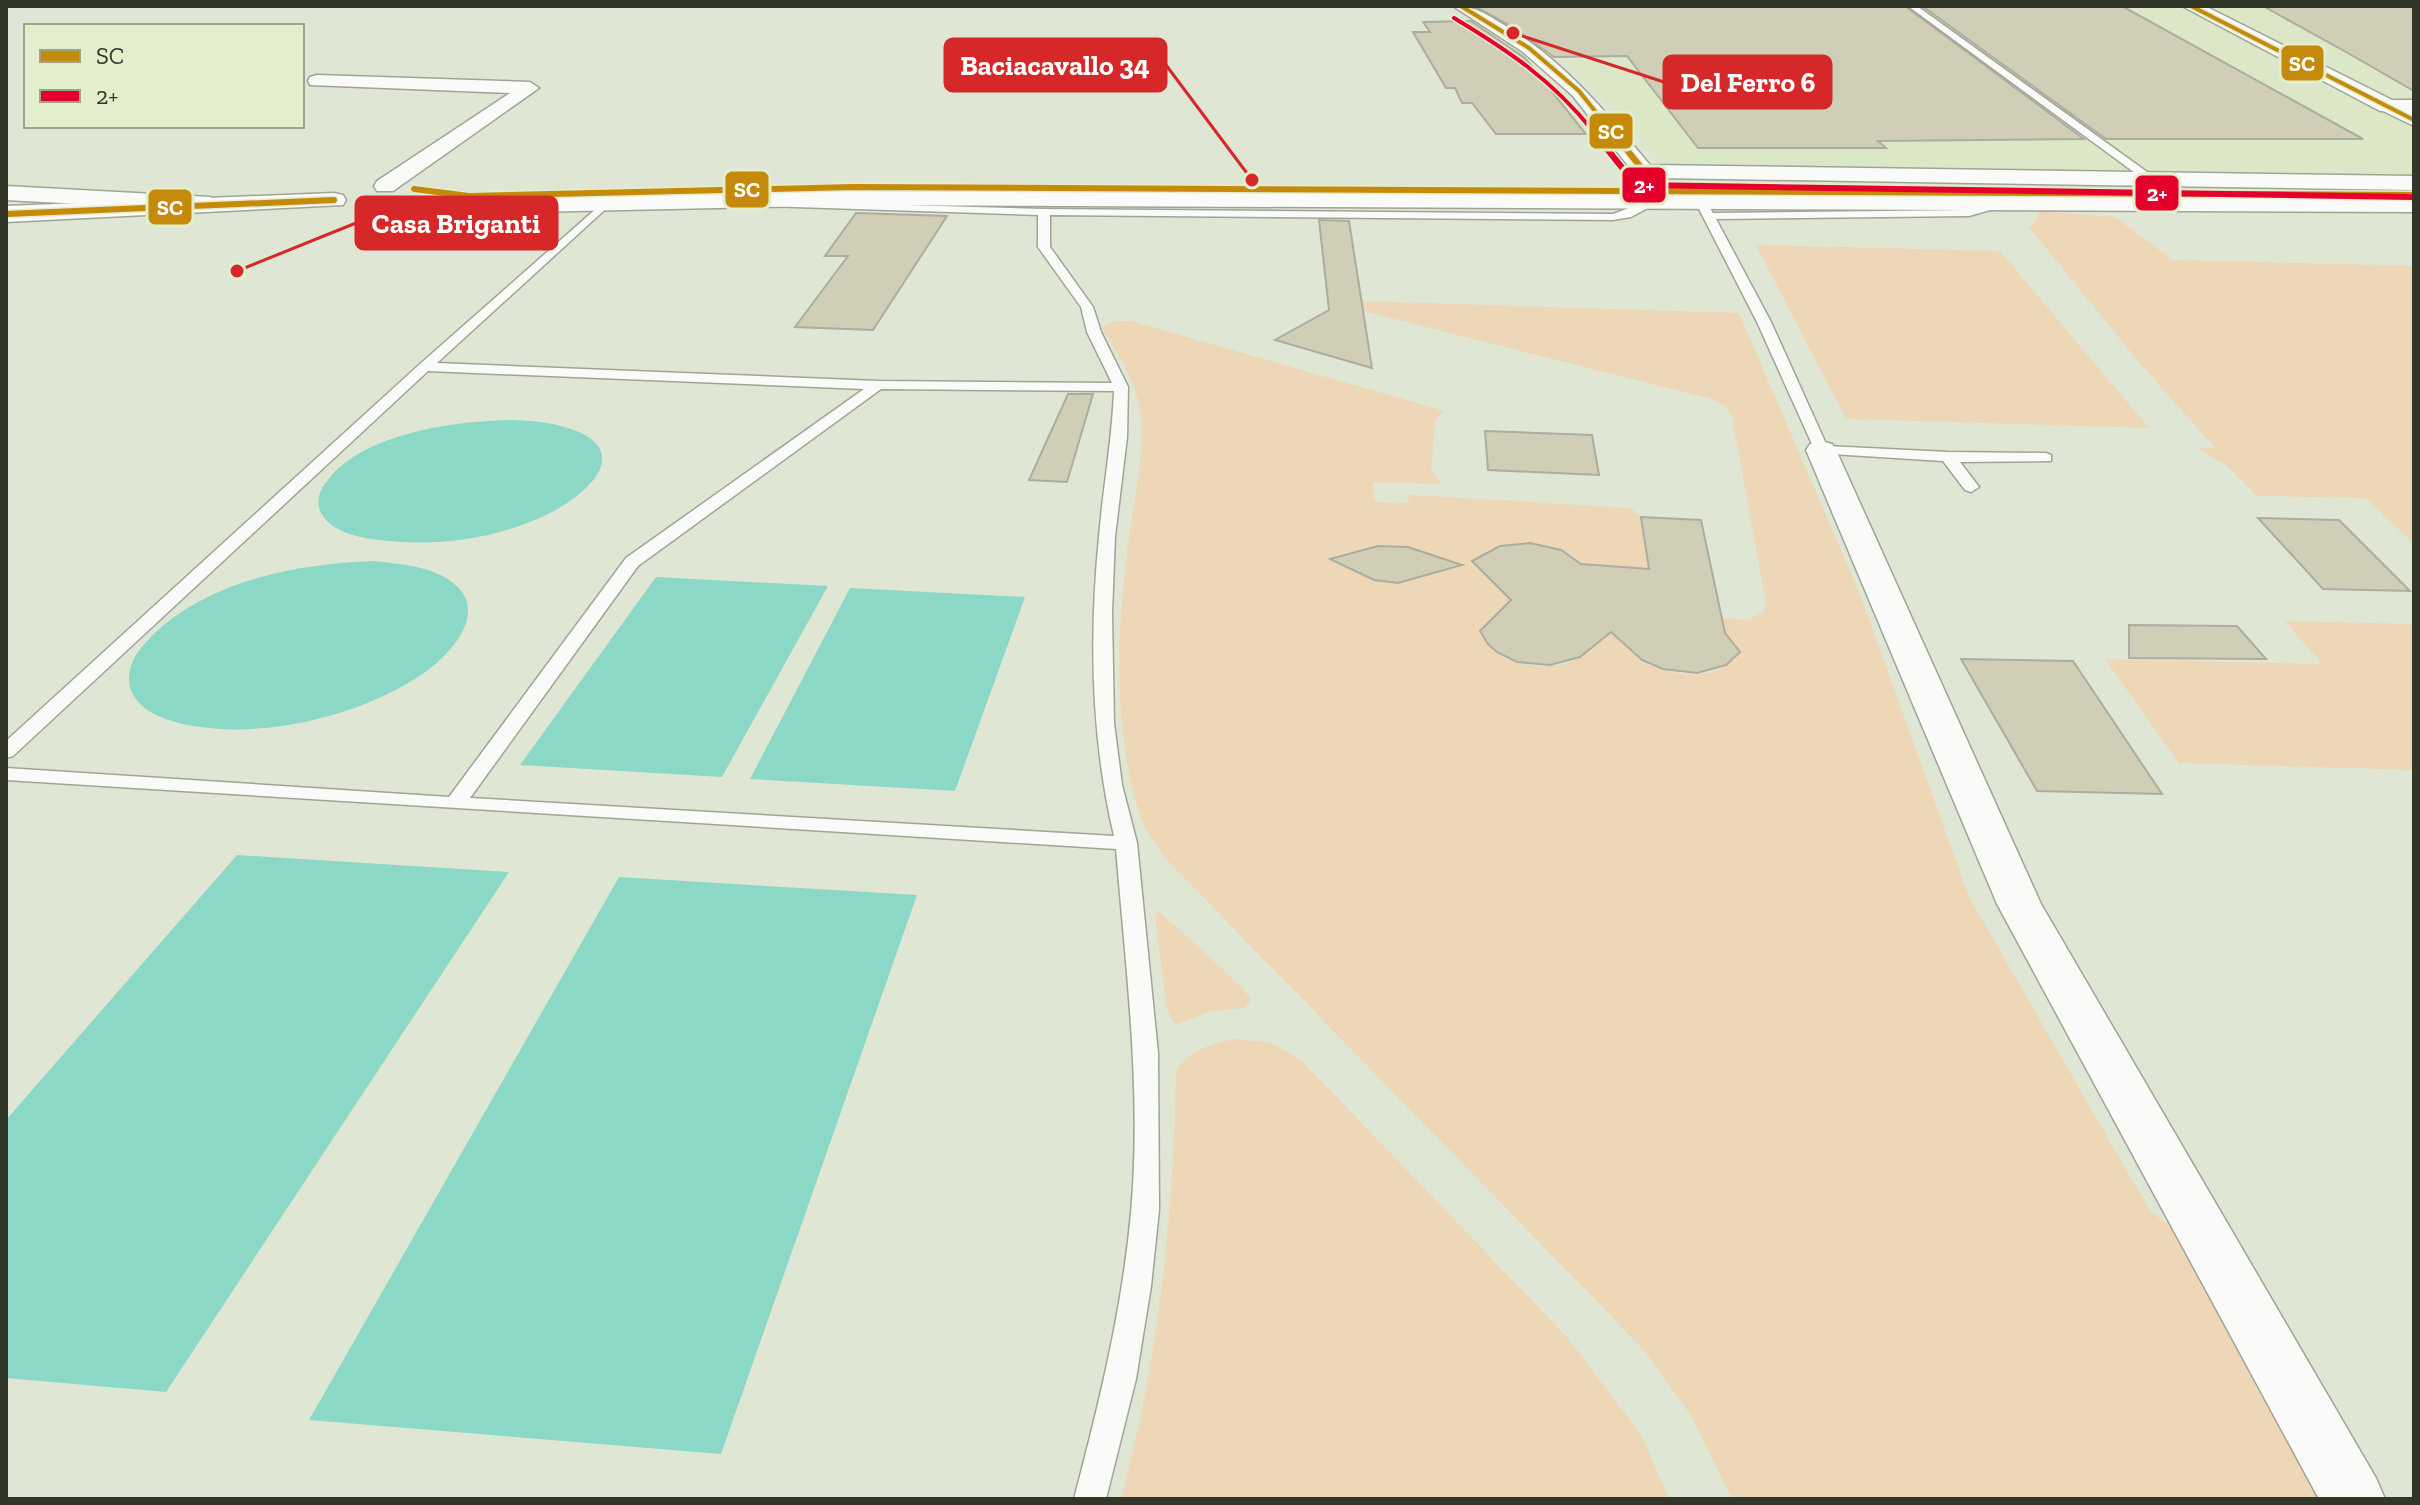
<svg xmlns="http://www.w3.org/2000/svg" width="2420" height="1505" font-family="'Zilla Slab',serif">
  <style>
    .built { fill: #dce7c8 }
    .green { fill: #edd7b6; fill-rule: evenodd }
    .water { fill: #8cd8c7 }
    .building { fill: #d0ceb7; stroke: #acad9f; stroke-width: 2 }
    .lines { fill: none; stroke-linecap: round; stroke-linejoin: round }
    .service-casing { stroke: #9fa496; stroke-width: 3 }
    .minor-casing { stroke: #9fa496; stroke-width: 3 }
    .tertiary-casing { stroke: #9fa496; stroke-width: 3 }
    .secondary-casing { stroke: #9fa496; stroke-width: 3 }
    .service { fill: #fafbf9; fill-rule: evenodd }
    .minor { fill: #fafbf9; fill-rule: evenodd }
    .tertiary { fill: #fafbf9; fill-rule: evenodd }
    .secondary { fill: #fafbf9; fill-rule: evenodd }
    .bus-1-far1-casing { stroke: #e2eecc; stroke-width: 7 }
    .bus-1-casing { stroke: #e2eecc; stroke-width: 9 }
    .bus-2-far1-casing { stroke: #e2eecc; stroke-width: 7 }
    .bus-2-casing { stroke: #e2eecc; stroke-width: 9 }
    .bus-1-far1 { stroke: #c68a0a; stroke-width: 4 }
    .bus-1 { stroke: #c68a0a; stroke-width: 6 }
    .bus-2-far1 { stroke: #e4002b; stroke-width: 4 }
    .bus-2 { stroke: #e4002b; stroke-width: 6 }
    .leader { fill: none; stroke: #d62828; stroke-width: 3 }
    .callout-dot { fill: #d62828; stroke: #e2eecc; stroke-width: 3 }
    .callout { fill: #d62828; stroke: #d62828; stroke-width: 3 }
    .callout-label { font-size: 28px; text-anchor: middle; font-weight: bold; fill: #fff }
    .line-badge { stroke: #e2eecc; stroke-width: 3 }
    .badge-label { font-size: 22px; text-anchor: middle; font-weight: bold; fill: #fff }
  </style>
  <rect width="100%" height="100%" fill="#e0e6d4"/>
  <polygon class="built" points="1589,6 2414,6 2414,186 1681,182 1566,61 1646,57"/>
  <g class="green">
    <polygon points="2039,211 2115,217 2173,260 2414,266 2414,544 2366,498 2257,496 2226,465 2198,448 2215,448 2138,361 2029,227 2034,224"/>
    <polygon points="1756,245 2000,251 2149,428 1846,419"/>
    <path d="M1330 300 1739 313 1860 594 1969 897 2150 1211 2182 1235 2331 1499H1732L1690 1414 1644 1350 1164 857C1154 842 1143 827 1138 809 1112 722 1117 626 1129 537 1134 498 1145 456 1141 416 1138 385 1118 354 1102 328L1114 321H1131L1441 410 1443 413 1435 420 1431 470 1442 484 1373 482 1374 502 1407 503 1410 495 1630 508 1641 517 1649 569 1619 567 1671 614 1748 620 1763 612 1766 604 1732 416 1726 406 1712 399 1335 304ZM1519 543C1541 543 1565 546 1579 564L1484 555 1500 546ZM1388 545 1408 547 1428 574 1398 583 1374 580 1378 546ZM1484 635 1590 647C1570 678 1496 670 1484 635ZM1629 648 1735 655C1715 689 1649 673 1629 648Z"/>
    <polygon points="2285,621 2414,624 2414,770 2179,763 2105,659 2322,664"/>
    <polygon points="1159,911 1242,987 1251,1000 1245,1008 1211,1011 1178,1024 1172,1021 1166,1005 1155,914"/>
    <path d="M1237 1039 1271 1043 1302 1061 1567 1337 1642 1436 1669 1499H1121C1159 1355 1173 1221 1176 1073 1185 1051 1215 1042 1237 1039Z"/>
  </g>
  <g class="water">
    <path d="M513 420C536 421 558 423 579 432 635 458 576 501 546 515 495 539 435 547 379 540 360 538 331 532 321 513 315 501 320 489 328 480 365 432 457 421 513 420Z"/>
    <path d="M373 561C398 564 427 565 449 580 493 609 451 655 421 675 361 715 272 737 200 727 175 723 145 717 132 693 125 678 131 660 141 648 195 583 292 564 373 561Z"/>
    <polygon points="656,577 828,586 722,777 520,765"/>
    <polygon points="850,588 1025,597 955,791 750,779"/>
    <polygon points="237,855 509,872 166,1392 6,1378 6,1120"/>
    <polygon points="619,877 917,895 721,1454 309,1420"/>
  </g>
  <g class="building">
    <polygon points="1474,6 1905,6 2084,139 1878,141 1886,148 1698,148 1627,56 1554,57 1511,26"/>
    <polygon points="1922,6 2122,6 2363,139 2106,139"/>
    <polygon points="2263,6 2414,6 2414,91 2346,52"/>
    <polygon points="1471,21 1525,58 1586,134 1496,134 1472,103 1462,103 1455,88 1446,88 1413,32 1430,32 1423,22"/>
    <polygon points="856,213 947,216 873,330 795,327 848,256 825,256"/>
    <polygon points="1319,220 1349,221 1372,368 1275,340 1329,310"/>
    <polygon points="1068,394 1093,394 1067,482 1029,480"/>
    <polygon points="1485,431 1592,435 1599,475 1488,470"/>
    <polygon points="1641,517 1701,520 1725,633 1740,652 1726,665 1697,673 1663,669 1642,660 1611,632 1580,657 1550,665 1517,662 1497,652 1488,644 1480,631 1511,600 1472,561 1500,546 1530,543 1561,550 1581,564 1649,569"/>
    <polygon points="2258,518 2339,520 2410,591 2323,589"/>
    <polygon points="1378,546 1408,547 1462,565 1398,583 1374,580 1330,559"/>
    <polygon points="2129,625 2237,626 2266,659 2129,658"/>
    <polygon points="1961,659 2073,661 2162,794 2037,791"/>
  </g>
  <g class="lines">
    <g class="service-casing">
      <g id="service">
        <polygon points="1908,6 1917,6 2154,177 2154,181 2146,181"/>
        <path d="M606 200 612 203 610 205 437 363 878 381 1112 383 1087 332 1081 307 1038 247V215L765 206V202L769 201 1044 209 1613 214 1651 200 1657 203 1631 217 1613 220 1050 215V247L1093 307 1101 332 1128 387 1127 437 1115 537 1112 613 1114 723 1122 785 1137 843 1158 1053 1159 1210 1151 1286 1136 1379 1106 1499H1074C1099 1404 1122 1311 1131 1213 1142 1092 1126 970 1116 849L6 780V768L449 797 626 558 864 389 428 371 13 756 6 758V741L420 364ZM881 389 1114 391C1112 441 1103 488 1099 537 1089 637 1091 738 1114 836L470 798 638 566Z"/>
        <polygon points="1702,200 1706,201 1713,213 1968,210 2008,201 2008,205 1969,216 1716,219 1771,322 1827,446 1948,452 2046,453 2051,455 2051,461 1960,462 1979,487 1971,492 1965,490 1943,461 1816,453 1757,322 1696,203"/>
      </g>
    </g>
    <g class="minor-casing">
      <g id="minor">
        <path d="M1453 6C1478 6 1488 16 1509 28 1568 65 1606 112 1650 165L2414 176V190L1661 178 1671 191 1660 198 1652 196 1572 95 1523 52Z"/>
        <polygon points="317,75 530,82 539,88 393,191 377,191 374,186 377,181 510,93 310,85 308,81 310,77"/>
        <polygon points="2388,100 2414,112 2414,126 2381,110 2378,106"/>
        <polygon points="6,186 210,197 221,204 210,211 6,200"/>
        <polygon points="1821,441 1832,444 1836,450 2041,904 2376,1478 2385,1499 2319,1499 1997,904 1806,450 1810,444"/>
      </g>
    </g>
    <g class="tertiary-casing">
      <polygon id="tertiary" points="2182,6 2205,6 2392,100 2414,100 2414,112 2380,111"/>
    </g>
    <g class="secondary-casing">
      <g id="secondary">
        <polygon points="853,191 2414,198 2414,212 853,205 394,215 385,213 382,208 385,203 394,201"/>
        <polygon points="334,193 343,195 346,200 343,205 6,222 6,206"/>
      </g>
    </g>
    <use href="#service" class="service"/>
    <use href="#minor" class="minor"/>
    <use href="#tertiary" class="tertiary"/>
    <use href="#secondary" class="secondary"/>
    <g class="bus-1-far1-casing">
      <g id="bus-1-far1">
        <polyline points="1461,6 1529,48 1579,91 1611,131"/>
        <polyline points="2191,6 2414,120"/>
      </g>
    </g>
    <g class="bus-1-casing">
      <g id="bus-1">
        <polyline points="1610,129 1660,191"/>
        <polyline points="414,189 469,196 853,187 2414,195"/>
        <polyline points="6,214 334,200"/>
      </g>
    </g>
    <g class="bus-2-far1-casing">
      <path id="bus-2-far1" d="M1454 18C1509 51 1552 80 1593 131"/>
    </g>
    <g class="bus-2-casing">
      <polyline id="bus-2" points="1591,129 1632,180 1640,185 2414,197"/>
    </g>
    <use href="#bus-1-far1" class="bus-1-far1"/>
    <use href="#bus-1" class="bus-1"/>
    <use href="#bus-2-far1" class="bus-2-far1"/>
    <use href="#bus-2" class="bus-2"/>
  </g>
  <path class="leader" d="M1252 180L1166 65M1513 33L1664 82M237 271L356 223"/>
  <g class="callout-dot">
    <circle cx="1252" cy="180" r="8"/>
    <circle cx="1513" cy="33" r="8"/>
    <circle cx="237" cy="271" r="8"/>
  </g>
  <g class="callout">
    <rect x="945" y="39" width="221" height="52" rx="8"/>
    <rect x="1664" y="56" width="167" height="52" rx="8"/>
    <rect x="356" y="197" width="201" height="52" rx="8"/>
  </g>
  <g class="callout-label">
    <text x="1055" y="75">Baciacavallo 34</text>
    <text x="1748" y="92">Del Ferro 6</text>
    <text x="456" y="233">Casa Briganti</text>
  </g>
  <g class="line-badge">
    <rect x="2280" y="44" width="45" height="38" rx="8" fill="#c68a0a"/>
    <rect x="1588" y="112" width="46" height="38" rx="8" fill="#c68a0a"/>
    <rect x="1621" y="166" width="46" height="38" rx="8" fill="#e4002b"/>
    <rect x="724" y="170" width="46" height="39" rx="8" fill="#c68a0a"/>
    <rect x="2134" y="174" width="46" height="38" rx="8" fill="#e4002b"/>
    <rect x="147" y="188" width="46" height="38" rx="8" fill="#c68a0a"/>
  </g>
  <g class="badge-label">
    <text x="2302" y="71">SC</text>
    <text x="1611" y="139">SC</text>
    <text x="1644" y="193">2+</text>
    <text x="747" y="197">SC</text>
    <text x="2157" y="201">2+</text>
    <text x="170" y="215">SC</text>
  </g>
  <rect width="2420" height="1505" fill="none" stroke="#313629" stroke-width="16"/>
  <rect x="24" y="24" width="280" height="104" fill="#e2eecc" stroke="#9ba48b" stroke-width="2"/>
  <rect x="40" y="50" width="40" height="12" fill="#c68a0a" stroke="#9ba48b" stroke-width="2"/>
  <text x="96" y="64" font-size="24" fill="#313629">SC</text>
  <rect x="40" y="90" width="40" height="12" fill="#e4002b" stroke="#9ba48b" stroke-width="2"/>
  <text x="96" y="104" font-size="24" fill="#313629">2+</text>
</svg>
